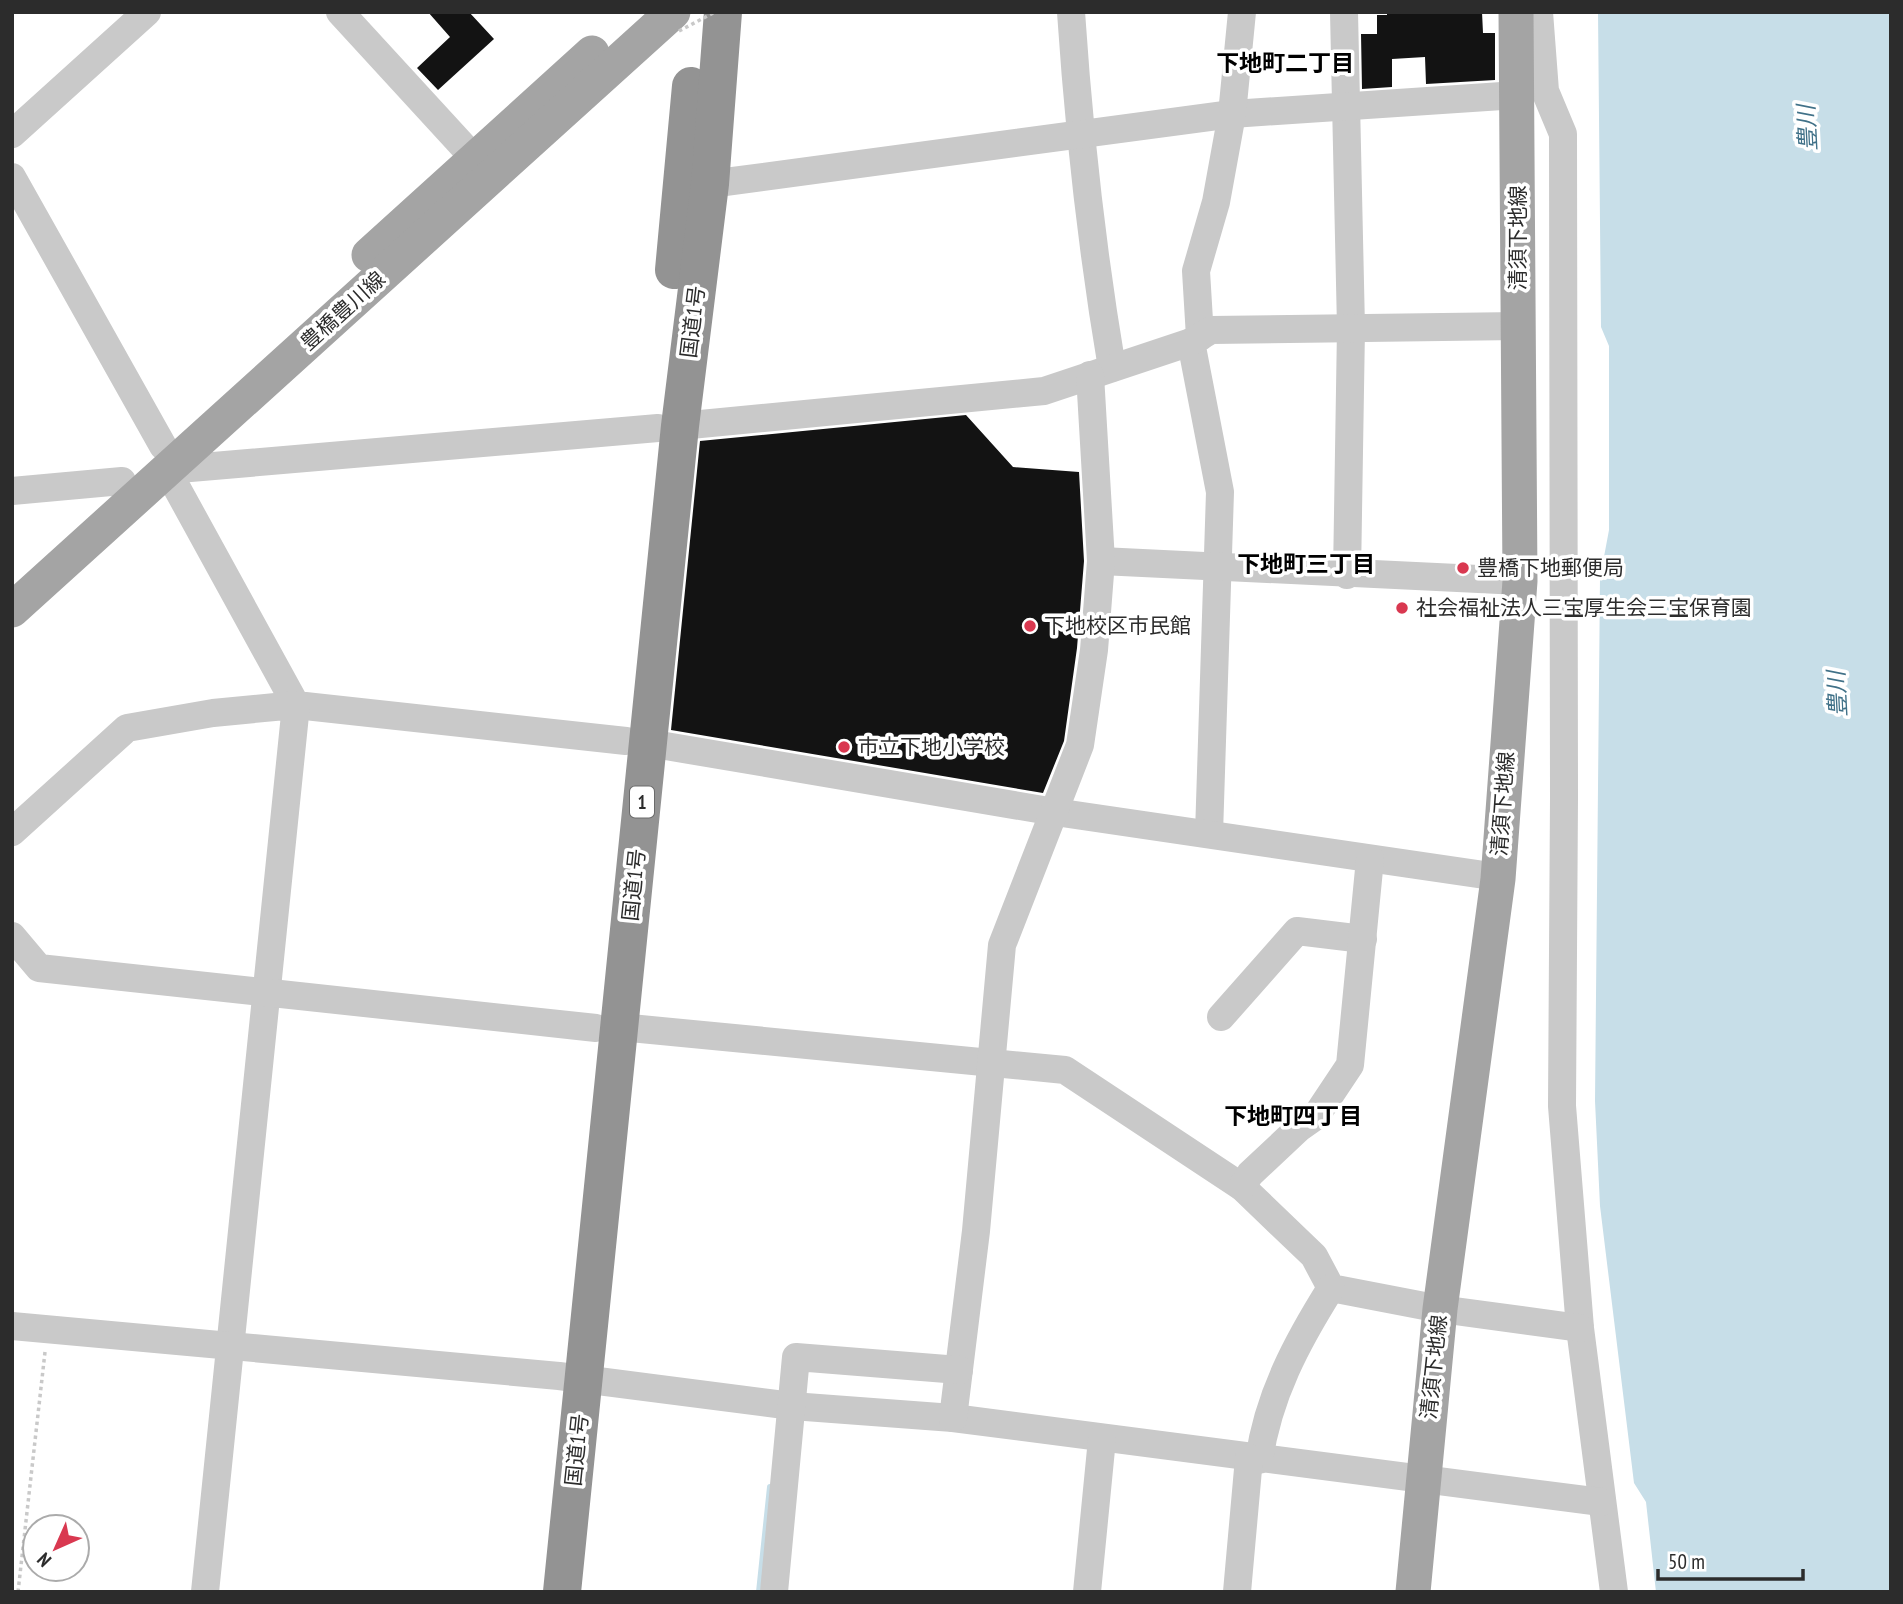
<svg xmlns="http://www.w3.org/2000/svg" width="1903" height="1604" font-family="'PT Sans Narrow','Noto Sans JP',sans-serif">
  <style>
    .water { fill: #c7dee8 }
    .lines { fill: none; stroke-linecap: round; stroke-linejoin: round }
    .stream { stroke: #c7dee8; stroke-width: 6 }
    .building { fill: #131313 }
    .path { stroke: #c9c9c9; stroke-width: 3.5; stroke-dasharray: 3.5 3.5; stroke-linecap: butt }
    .minor { stroke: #c9c9c9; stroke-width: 28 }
    .major { stroke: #a4a4a4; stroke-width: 35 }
    .highway { stroke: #939393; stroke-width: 38 }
    .path-bridge { stroke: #c9c9c9; stroke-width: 3.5; stroke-dasharray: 3.5 3.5; stroke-linecap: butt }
    .poi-dot { fill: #d93850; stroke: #fff; stroke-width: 2.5 }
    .labels { text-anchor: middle; stroke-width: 7; stroke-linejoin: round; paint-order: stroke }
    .shield { fill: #fff; stroke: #6b6b6b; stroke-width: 2 }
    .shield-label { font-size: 19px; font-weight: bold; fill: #2c2c2c }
    .street-label { font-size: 21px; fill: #2c2c2c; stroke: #fff }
    .poi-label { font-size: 21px; fill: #2c2c2c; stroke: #fff; text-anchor: start }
    .neighbourhood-label { font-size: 23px; font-weight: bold; fill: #000; stroke: #fff }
    .water-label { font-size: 23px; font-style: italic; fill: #407188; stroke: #fff }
  </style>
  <rect width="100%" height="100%" fill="#fff"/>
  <polygon class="water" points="1598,12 1891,12 1891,1592 1656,1592 1646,1502 1634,1483 1600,1206 1595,1101 1600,578 1609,530 1609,346 1601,327"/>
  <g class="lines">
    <polyline class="stream" points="759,1592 770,1487"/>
  </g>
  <g class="building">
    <polygon points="428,12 469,12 494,39 438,90 417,68 450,37"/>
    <polygon points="1387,12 1482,12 1483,33 1495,33 1495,80 1426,84 1425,57 1392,59 1392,87 1362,89 1361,34 1377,34 1377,15 1387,15"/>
    <polygon points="966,415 1013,467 1079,472 1084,561 1077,648 1064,741 1043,793 671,730 700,441"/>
  </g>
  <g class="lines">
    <polyline class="path" points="18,1592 45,1352"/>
    <g class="minor">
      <polyline points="340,12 474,158"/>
      <path d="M1071 12C1079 132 1092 250 1112 368"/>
      <polyline points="1344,12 1351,328 1347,575"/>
      <polyline points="1539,12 1545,91 1563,134 1564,798 1562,1106 1580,1328 1614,1592"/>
      <polyline points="12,134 147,12"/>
      <polyline points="12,177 163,446"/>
      <polyline points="710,184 1232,114 1517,95"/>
      <polyline points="1200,337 1196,271 1216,202 1232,114 1242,12"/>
      <polyline points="1191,342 1220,492 1209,834"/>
      <polyline points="680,426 1044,391 1191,342 1211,330 1519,326"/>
      <polyline points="12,491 122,481"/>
      <polyline points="1101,561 1520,581"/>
      <polyline points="626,741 296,705 167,470 658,428"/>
      <polyline points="648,743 1055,812 1498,877"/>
      <polyline points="12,832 127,728 213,713 296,705 205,1592"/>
      <polyline points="12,936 39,968 596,1028"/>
      <polyline points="1221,1017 1297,931 1363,939"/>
      <polyline points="620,1027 1065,1070 1242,1187 1314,1256 1331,1288 1440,1309 1580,1328"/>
      <polyline points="1242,1187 1250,1174 1299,1128 1316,1116 1350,1065 1370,859"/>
      <polyline points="12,1326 559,1376 792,1406 953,1418 1601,1502"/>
      <polyline points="953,1418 976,1231 1002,945 1080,745 1094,650 1101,561 1090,375"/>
      <path d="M1259 1460C1268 1396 1297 1342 1331 1288"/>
      <polyline points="774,1592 796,1357 959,1370"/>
      <polyline points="1087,1592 1102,1439"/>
      <polyline points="1237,1592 1249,1458"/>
    </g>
    <g class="major">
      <polyline points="369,255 592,53"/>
      <polyline points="12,610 673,12"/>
      <polyline points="1413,1592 1440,1309 1498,879 1520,581 1516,12"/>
    </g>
    <g class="highway">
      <polyline points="674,270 691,86"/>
      <polyline points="562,1592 680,426 710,184 723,12"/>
    </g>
    <polyline class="path-bridge" points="679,31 715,12"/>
  </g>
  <g class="poi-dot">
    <circle cx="1463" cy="568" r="7"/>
    <circle cx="1402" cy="608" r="7"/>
    <circle cx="1030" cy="626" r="7"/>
    <circle cx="844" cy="747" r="7"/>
  </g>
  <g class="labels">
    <rect class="shield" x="630" y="786.5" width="24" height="31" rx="5"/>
    <g class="shield-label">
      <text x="642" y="809">1</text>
    </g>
    <g class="street-label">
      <text transform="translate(1518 238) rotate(-90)" y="7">清須下地線</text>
      <text transform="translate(343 311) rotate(-42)" y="7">豊橋豊川線</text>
      <text transform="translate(693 322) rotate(-83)" y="7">国道1号</text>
      <text transform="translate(1503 804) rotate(-86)" y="7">清須下地線</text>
      <text transform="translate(634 885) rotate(-84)" y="7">国道1号</text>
      <text transform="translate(1434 1367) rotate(-84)" y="7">清須下地線</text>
      <text transform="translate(577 1450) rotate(-84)" y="7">国道1号</text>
    </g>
    <g class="poi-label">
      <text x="1477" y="575">豊橋下地郵便局</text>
      <text x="1416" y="615">社会福祉法人三宝厚生会三宝保育園</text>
      <text x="1044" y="633">下地校区市民館</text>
      <text x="858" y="754">市立下地小学校</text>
    </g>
    <g class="neighbourhood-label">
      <text x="1285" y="71">下地町二丁目</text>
      <text x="1306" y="572">下地町三丁目</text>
      <text x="1293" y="1124">下地町四丁目</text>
    </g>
    <g class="water-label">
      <text transform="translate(1807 128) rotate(-93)" y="8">豊川</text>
      <text transform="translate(1837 694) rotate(-93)" y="8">豊川</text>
    </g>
  </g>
  <rect width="1903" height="1604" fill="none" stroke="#2c2c2c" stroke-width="28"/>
  <g transform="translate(56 1548) rotate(225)"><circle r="33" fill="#ffffff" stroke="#ababab" stroke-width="2"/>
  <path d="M0-5L12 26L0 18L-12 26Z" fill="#d93850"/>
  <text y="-10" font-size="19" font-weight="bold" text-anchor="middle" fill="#2c2c2c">N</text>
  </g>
  <path d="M1658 1569v10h145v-10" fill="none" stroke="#2c2c2c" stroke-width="3.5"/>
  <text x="1668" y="1569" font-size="21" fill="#2c2c2c" stroke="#ffffff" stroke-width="5" paint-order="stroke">50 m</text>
</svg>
